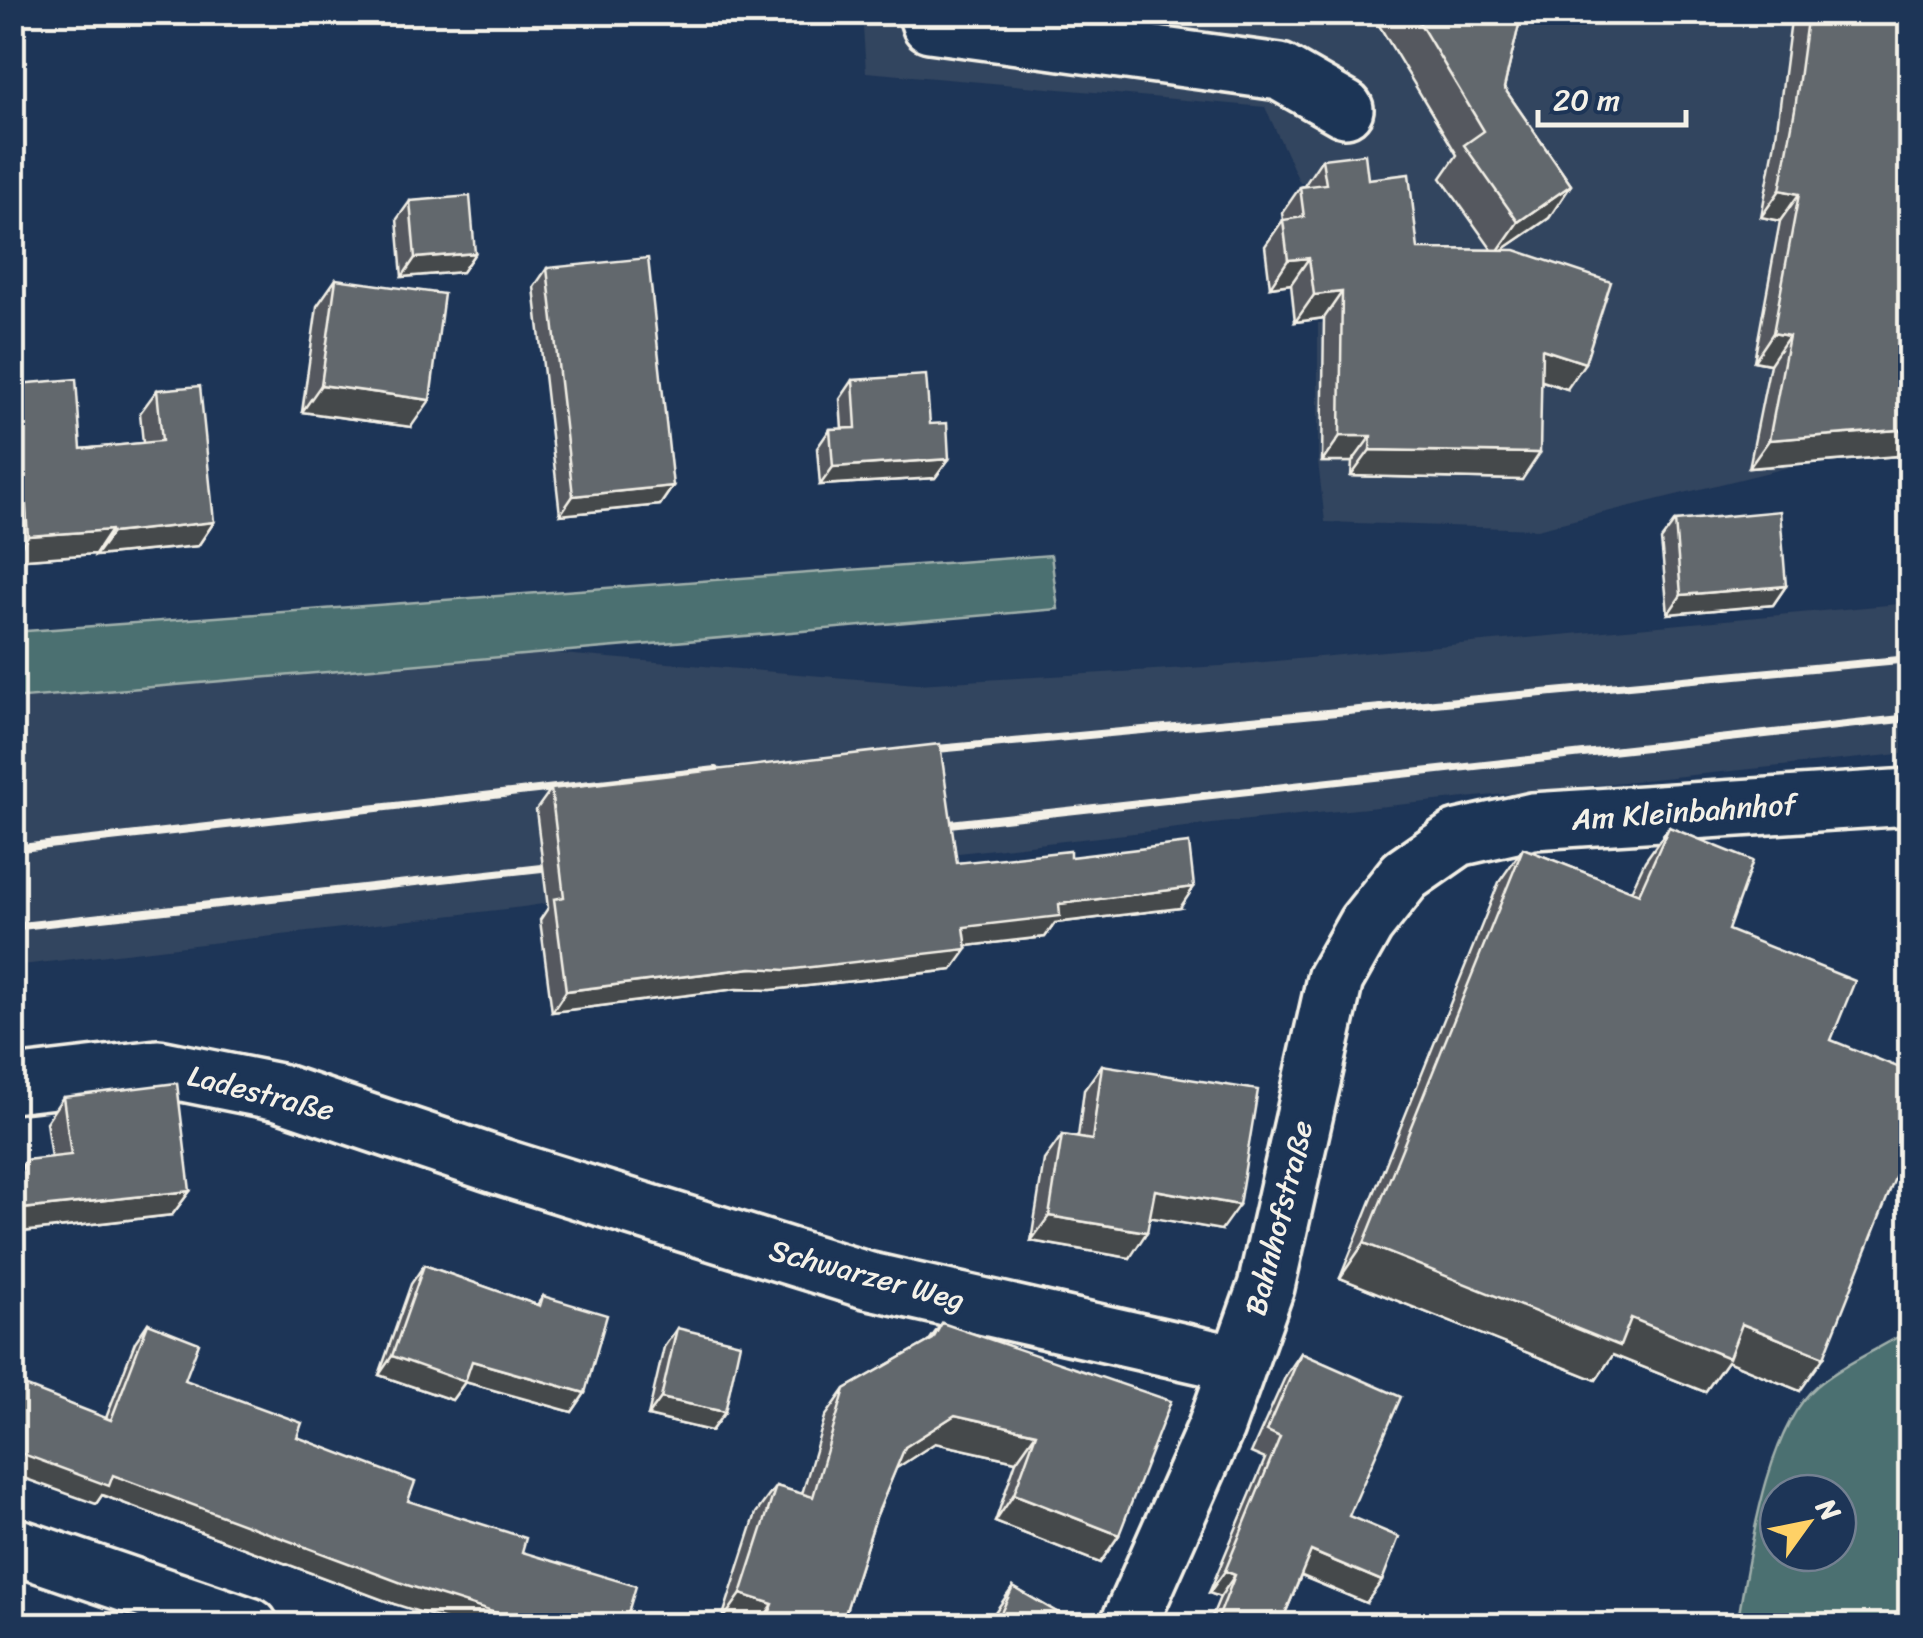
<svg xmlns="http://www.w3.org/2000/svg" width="1923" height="1638" font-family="Sriracha,sans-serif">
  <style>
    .built { fill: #32445e }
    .green { fill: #4c6f71; stroke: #a0b0ac; stroke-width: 2.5; fill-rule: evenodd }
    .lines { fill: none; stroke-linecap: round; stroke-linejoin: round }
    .minor-casing { stroke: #f4f1e8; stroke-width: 62 }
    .minor { stroke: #1d3557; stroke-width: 55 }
    .rail { stroke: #f4f1e8; stroke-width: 8 }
    .wall { fill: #54595e; stroke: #f4f1e8; stroke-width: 2.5 }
    .shaded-wall { fill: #45484c; stroke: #f4f1e8; stroke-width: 2.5 }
    .building { fill: #62676d; stroke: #f4f1e8; stroke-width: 2.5 }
    .labels { text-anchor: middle; stroke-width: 8; stroke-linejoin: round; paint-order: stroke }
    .street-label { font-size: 30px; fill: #f4f1e8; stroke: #1d3557 }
  </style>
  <rect width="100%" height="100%" fill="#1d3557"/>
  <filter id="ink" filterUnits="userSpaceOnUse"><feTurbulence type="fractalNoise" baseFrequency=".01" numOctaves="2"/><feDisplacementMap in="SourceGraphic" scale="20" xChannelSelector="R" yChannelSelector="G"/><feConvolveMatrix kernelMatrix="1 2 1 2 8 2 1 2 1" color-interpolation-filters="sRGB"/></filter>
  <g filter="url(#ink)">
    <g class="built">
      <polygon points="862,13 1910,13 1910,456 1794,466 1537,529 1325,522 1318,462 1318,323 1401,324 1406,272 1388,176 1300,183 1265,107 866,72"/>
      <polygon points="1910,603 1910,753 1239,821 627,891 523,907 13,966 12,675 492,648 917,684 1221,666"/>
    </g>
    <g class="green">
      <polygon points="1051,555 1058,609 13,699 13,632"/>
      <path d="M1910 1330V1625H1737C1749 1560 1765 1430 1817 1386 1842 1365 1882 1347 1910 1330ZM1778 1493H1838V1553H1778Z"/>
    </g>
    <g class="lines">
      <g class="minor-casing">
        <g id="minor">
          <polyline points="926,12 930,24 1280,72 1345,109"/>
          <polyline points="12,1085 158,1068 279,1092 502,1167 866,1280 1238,1364"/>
          <polyline points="12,1545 250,1626"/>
          <polyline points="1128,1626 1216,1427 1266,1287 1335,979 1366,924 1405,875 1458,838 1533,821 1910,797"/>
        </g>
      </g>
      <use href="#minor" class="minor"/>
      <g class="rail">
        <polyline points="915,751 1910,659"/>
        <polyline points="922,827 1910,718"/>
        <polyline points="12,849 716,770"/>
        <polyline points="12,927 569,865"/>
      </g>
    </g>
    <g class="wall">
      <polygon points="1379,12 1522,12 1504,88 1571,185 1549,218 1502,250 1567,389 1542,381 1522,480 1351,476 1352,462 1322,462 1324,318 1295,322 1291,284 1270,287 1265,246 1283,220 1282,213 1300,187 1304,186 1322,159 1368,179 1418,249 1492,250 1441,178 1457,155 1377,22"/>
      <polygon points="1792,12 1910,12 1910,455 1749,468 1770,364 1754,361 1780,221 1761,217 1776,136"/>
      <polygon points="410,201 475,253 462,272 402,277 397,219"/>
      <polygon points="547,268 673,486 660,505 560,515 534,287"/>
      <polygon points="336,279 411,427 302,412 317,306"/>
      <polygon points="853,380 930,424 949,459 935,478 820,485 817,448 830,429 842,429 840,399"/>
      <polygon points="17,384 81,449 143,443 140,413 157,390 214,522 198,546 95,556 95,554 12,560 12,389"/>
      <polygon points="1675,521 1786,586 1773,605 1668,614 1661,540"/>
      <polygon points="551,789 957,863 1070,857 1180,908 1055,923 1045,937 967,946 952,970 771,990 736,989 552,1012 540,920 548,908 536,810"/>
      <polygon points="1669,827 1728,930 1831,1040 1800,1391 1727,1361 1705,1392 1613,1355 1596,1380 1340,1278 1499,882 1523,848 1631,891 1645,861"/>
      <polygon points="1102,1065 1221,1230 1150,1217 1130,1258 1031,1241 1044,1160 1062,1135 1078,1137 1084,1090"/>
      <polygon points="63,1097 190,1191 172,1215 12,1233 12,1180 26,1160 51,1158 46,1122"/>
      <polygon points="424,1265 537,1305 543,1296 585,1393 572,1412 465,1382 452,1400 379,1375 411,1284"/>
      <polygon points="148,1323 185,1380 297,1437 408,1501 394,1604 102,1495 96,1504 106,1418 135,1342"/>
      <polygon points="942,1323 1119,1535 1100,1563 995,1522 1016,1461 935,1443 896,1468 876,1517 844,1617 867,1626 732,1626 721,1622 756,1513 776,1486 802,1494 825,1417 845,1389 928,1342"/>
      <polygon points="677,1328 725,1412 711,1431 648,1416 664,1347"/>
      <polygon points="1301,1353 1349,1516 1366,1603 1301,1576 1280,1626 1208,1626 1220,1597 1209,1593 1265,1459 1251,1453 1286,1375"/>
      <polygon points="1013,1587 1081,1626 988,1626 993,1615"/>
    </g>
    <g class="shaded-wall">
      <polygon points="1571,185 1549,218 1495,255 1518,222"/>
      <polygon points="1780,190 1799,194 1780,221 1761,217"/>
      <polygon points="475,253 462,272 402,277 415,258"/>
      <polygon points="1309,258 1291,284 1270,287 1288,260"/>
      <polygon points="1342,292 1324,318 1295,322 1314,295"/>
      <polygon points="1773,333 1789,336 1770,364 1754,361"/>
      <polygon points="1542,349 1585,363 1567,389 1524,375"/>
      <polygon points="321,385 430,400 411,427 302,412"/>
      <polygon points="1910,429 1910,455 1749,468 1769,440"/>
      <polygon points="1340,436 1371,436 1352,462 1322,462"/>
      <polygon points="1370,450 1540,453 1522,480 1351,476"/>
      <polygon points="949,459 935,478 820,485 833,467"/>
      <polygon points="673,486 660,505 560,515 573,496"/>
      <polygon points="214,522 198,546 95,556 112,533"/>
      <polygon points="111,530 95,554 12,560 28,536"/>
      <polygon points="1786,586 1773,605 1668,614 1681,595"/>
      <polygon points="1194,887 1180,908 1055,923 1045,937 950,948 964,927 1059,904"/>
      <polygon points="967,949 952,970 771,990 736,989 552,1012 566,991 751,968"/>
      <polygon points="1155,1190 1239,1205 1221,1230 1137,1215"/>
      <polygon points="190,1191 172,1215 12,1233 12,1210"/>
      <polygon points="1049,1216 1147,1232 1130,1258 1031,1241"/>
      <polygon points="1364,1243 1631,1318 1742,1324 1824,1357 1800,1391 1727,1361 1705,1392 1613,1355 1596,1380 1340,1278"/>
      <polygon points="392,1356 472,1361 585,1393 572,1412 465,1382 452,1400 379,1375"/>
      <polygon points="661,1398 725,1412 711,1431 648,1416"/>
      <polygon points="955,1415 1036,1433 1016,1461 935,1443 886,1475 905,1447"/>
      <polygon points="12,1450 113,1475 537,1625 464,1626 394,1604 102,1495 96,1504 12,1474"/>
      <polygon points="1014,1494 1119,1535 1100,1563 995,1522"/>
      <polygon points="1311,1551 1382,1581 1366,1603 1295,1573"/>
      <polygon points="1225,1571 1235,1575 1220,1597 1209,1593"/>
      <polygon points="741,1594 773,1604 758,1626 732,1626 721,1622"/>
    </g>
    <g class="building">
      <polygon points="1413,12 1522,12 1504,88 1571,185 1518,222 1464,145 1484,131"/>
      <polygon points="1808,12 1910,12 1910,429 1769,440 1789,336 1773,333 1799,194 1780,190 1795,109"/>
      <polygon points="1365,154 1368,179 1409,174 1418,249 1515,250 1611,282 1585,363 1542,349 1540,453 1370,450 1371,436 1340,436 1342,292 1314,295 1309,258 1288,260 1283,220 1304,217 1300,187 1326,184 1322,159"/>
      <polygon points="470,196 475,253 415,258 410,201"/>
      <polygon points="648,258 673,486 573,496 547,268"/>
      <polygon points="336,279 444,294 430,400 321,385"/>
      <polygon points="926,375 930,424 947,423 949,459 833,467 830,429 856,428 853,380"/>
      <polygon points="76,379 81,449 162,441 157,390 200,386 214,522 112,533 111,530 28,536 17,384"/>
      <polygon points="1780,511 1786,586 1681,595 1675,521"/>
      <polygon points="940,744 957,863 1070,851 1070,857 1189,843 1194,887 1059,904 1060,916 964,927 967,949 786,970 751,968 566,991 554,899 564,897 551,789"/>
      <polygon points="1669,827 1753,861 1728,930 1855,981 1831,1040 1910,1072 1910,1140 1824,1357 1742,1324 1729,1358 1631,1318 1620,1346 1364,1243 1523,848 1639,894"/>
      <polygon points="1102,1065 1258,1090 1239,1205 1155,1190 1147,1232 1049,1216 1062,1135 1092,1140"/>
      <polygon points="177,1083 190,1191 12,1210 12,1196 26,1160 71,1155 63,1097"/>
      <polygon points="424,1265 540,1306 543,1296 607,1315 585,1393 472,1361 465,1382 392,1356"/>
      <polygon points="148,1323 199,1343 185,1380 302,1423 297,1437 415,1482 408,1501 526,1538 522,1552 636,1586 624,1626 537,1626 407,1585 113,1475 109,1486 12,1450 12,1381 111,1420"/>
      <polygon points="942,1323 1171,1401 1119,1535 1014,1494 1036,1433 955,1415 905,1447 876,1517 844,1617 867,1626 764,1626 773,1604 741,1594 776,1486 813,1497 845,1389 933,1339"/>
      <polygon points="677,1328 740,1343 725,1412 661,1398"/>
      <polygon points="1301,1353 1401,1397 1349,1516 1399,1537 1382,1581 1311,1551 1280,1626 1215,1626 1235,1575 1225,1571 1280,1437 1267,1431"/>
      <polygon points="1013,1587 1081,1626 995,1626"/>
    </g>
  </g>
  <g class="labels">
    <g class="street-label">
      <text transform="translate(1684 812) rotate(-4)" y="10">Am Kleinbahnhof</text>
      <text transform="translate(261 1093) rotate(14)" y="10">Ladestraße</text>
      <text transform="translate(1279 1218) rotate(-76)" y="10">Bahnhofstraße</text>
      <text transform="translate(867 1275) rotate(15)" y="10">Schwarzer Weg</text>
    </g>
  </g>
  <rect width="1923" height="1638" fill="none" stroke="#1d3557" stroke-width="50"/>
  <rect x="25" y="25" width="1873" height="1588" fill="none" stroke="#f4f1e8" stroke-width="4" filter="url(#ink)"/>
  <g transform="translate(1808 1523) rotate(57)"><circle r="48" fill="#1d3557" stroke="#738091" stroke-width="2.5"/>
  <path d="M0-8L18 38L0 25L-18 38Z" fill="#ffd166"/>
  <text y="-15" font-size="28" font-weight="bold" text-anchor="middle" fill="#f4f1e8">N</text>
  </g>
  <path d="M1538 110v15h148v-15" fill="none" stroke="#f4f1e8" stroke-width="5"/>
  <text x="1553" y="110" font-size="30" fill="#f4f1e8" stroke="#1d3557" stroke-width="8" paint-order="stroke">20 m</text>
</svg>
